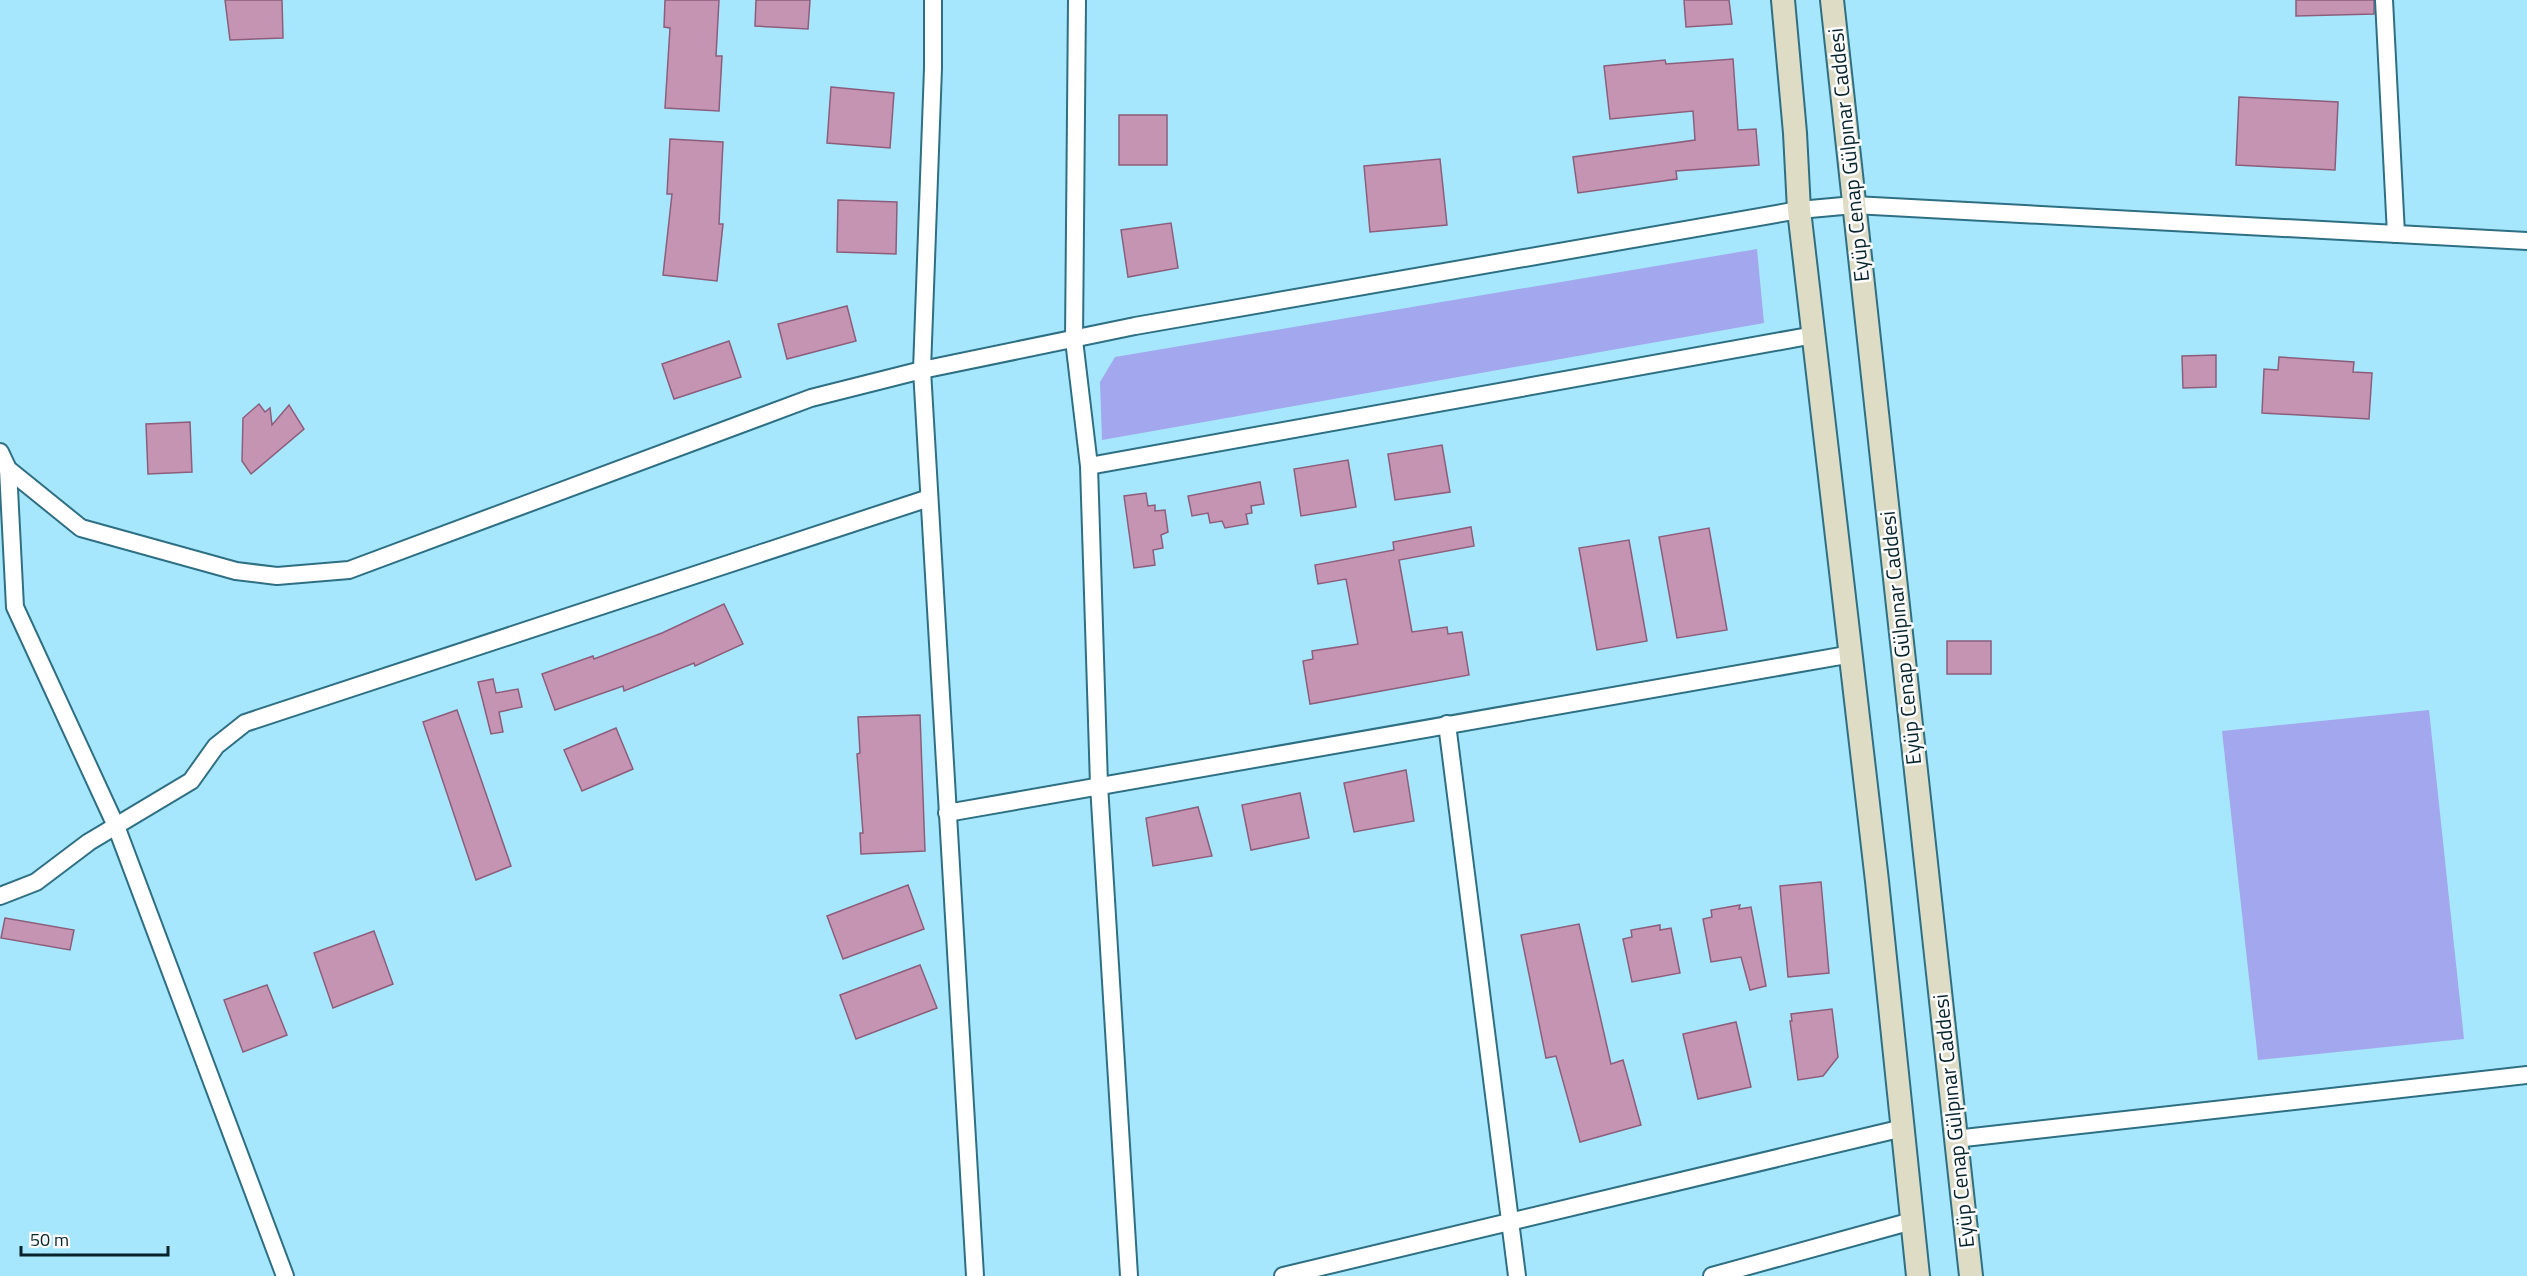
<svg xmlns="http://www.w3.org/2000/svg" width="2527" height="1276" font-family="'Titillium Web',sans-serif">
  <style>
    .green { fill: #a3a7ee }
    .building { fill: #c594b3; stroke: #8c5e7b; stroke-width: 1.5 }
    .lines { fill: none; stroke-linecap: round; stroke-linejoin: round }
    .street-casing { stroke: #2e6f83; stroke-width: 20 }
    .secondary-casing { stroke: #2e6f83; stroke-width: 26 }
    .street { stroke: #fff; stroke-width: 16 }
    .secondary { stroke: #dfdcc5; stroke-width: 22 }
    .labels { text-anchor: middle; stroke-width: 5; stroke-linejoin: round; paint-order: stroke }
    .street-label { font-size: 21px; fill: #07232b; stroke: #fcfcfc }
  </style>
  <rect width="100%" height="100%" fill="#a6e7fd"/>
  <g class="green">
    <polygon points="1757,249 1764,323 1102,440 1100,382 1115,357"/>
    <polygon points="2429,710 2464,1039 2258,1060 2222,731"/>
  </g>
  <g class="building">
    <polygon points="225,0 282,0 283,38 230,40"/>
    <polygon points="665,0 719,0 716,56 722,56 719,111 665,108 670,28 664,27"/>
    <polygon points="756,0 810,0 808,29 755,26"/>
    <polygon points="1684,0 1729,0 1732,24 1686,27"/>
    <polygon points="2296,0 2374,0 2374,14 2296,16"/>
    <polygon points="1733,59 1738,130 1756,129 1759,165 1676,171 1677,179 1578,193 1573,157 1695,140 1693,111 1610,119 1604,66 1665,60 1666,64"/>
    <polygon points="831,87 894,93 890,148 827,143"/>
    <polygon points="2239,97 2338,102 2335,170 2236,165"/>
    <rect x="1119" y="115" width="48" height="50"/>
    <polygon points="670,139 723,142 719,224 723,224 717,281 663,275 672,194 667,194"/>
    <polygon points="1440,159 1447,225 1370,232 1364,166"/>
    <polygon points="838,200 897,202 896,254 837,252"/>
    <polygon points="1171,223 1178,268 1128,277 1121,230"/>
    <polygon points="847,306 856,341 787,359 778,324"/>
    <polygon points="729,341 741,377 674,399 662,364"/>
    <polygon points="2216,355 2216,387 2183,388 2182,356"/>
    <polygon points="2279,357 2354,362 2353,372 2372,373 2369,419 2262,413 2264,369 2278,370"/>
    <polygon points="259,404 265,412 270,408 272,425 289,405 304,429 251,474 242,461 243,418"/>
    <polygon points="190,422 192,472 148,474 146,424"/>
    <polygon points="1442,445 1450,492 1395,500 1388,454"/>
    <polygon points="1348,460 1356,507 1301,516 1294,469"/>
    <polygon points="1260,482 1264,504 1251,506 1252,513 1246,514 1248,524 1225,528 1222,521 1210,523 1208,513 1192,516 1188,496"/>
    <polygon points="1146,493 1148,506 1155,505 1155,511 1165,510 1168,532 1161,535 1163,548 1153,550 1155,565 1134,568 1124,496"/>
    <polygon points="1471,527 1474,546 1399,560 1412,632 1447,627 1448,634 1462,632 1469,675 1310,704 1303,661 1313,659 1312,651 1358,644 1346,579 1318,584 1315,565 1394,550 1393,542"/>
    <polygon points="1709,528 1727,630 1677,638 1659,537"/>
    <polygon points="1629,540 1647,641 1597,650 1579,548"/>
    <polygon points="724,604 743,644 695,666 694,663 624,691 623,686 555,710 542,674 593,656 594,659 662,633"/>
    <rect x="1947" y="641" width="44" height="33"/>
    <polygon points="493,679 496,693 518,689 522,707 499,712 503,732 491,734 478,682"/>
    <polygon points="457,710 511,866 476,880 423,722"/>
    <polygon points="920,715 925,851 861,854 860,833 863,833 857,754 860,753 858,717"/>
    <polygon points="616,728 633,769 582,791 564,750"/>
    <polygon points="1406,770 1414,821 1354,832 1344,783"/>
    <polygon points="1300,793 1309,838 1251,850 1242,805"/>
    <polygon points="1198,807 1212,856 1153,866 1146,818"/>
    <polygon points="1821,882 1829,973 1788,977 1780,886"/>
    <polygon points="908,885 924,929 843,959 827,916"/>
    <polygon points="1740,905 1739,909 1751,907 1766,986 1750,990 1741,957 1711,962 1703,919 1712,917 1711,910"/>
    <polygon points="5,918 74,930 70,950 1,938"/>
    <polygon points="1579,924 1611,1064 1623,1060 1641,1125 1580,1142 1556,1056 1546,1058 1521,935"/>
    <polygon points="1660,925 1660,930 1671,928 1680,973 1632,982 1623,939 1632,937 1631,930"/>
    <polygon points="374,931 393,984 333,1008 314,953"/>
    <polygon points="920,965 937,1008 856,1039 840,995"/>
    <polygon points="267,985 287,1035 243,1052 224,1000"/>
    <polygon points="1832,1009 1838,1057 1823,1076 1798,1080 1790,1021 1792,1021 1791,1014"/>
    <polygon points="1736,1022 1751,1087 1698,1099 1683,1034"/>
  </g>
  <g class="lines">
    <g class="street-casing">
      <g id="street">
        <polyline points="933,0 933,68 922,370 975,1276"/>
        <polyline points="1077,0 1074,340 1089,466 1099,785 1129,1276"/>
        <polyline points="2384,0 2396,234"/>
        <polyline points="0,452 8,469 81,528 236,571 277,576 349,570 811,398 922,370 1135,326 1799,210 1854,205 2527,241"/>
        <polyline points="1089,466 1814,335"/>
        <polyline points="8,469 15,607 116,826 285,1276"/>
        <polyline points="1447,724 1517,1276"/>
        <polyline points="947,813 1852,654"/>
        <polyline points="0,896 36,882 89,842 191,781 216,746 245,723 929,498"/>
        <polyline points="1955,1139 2527,1075"/>
        <polyline points="1283,1276 1903,1128"/>
        <polyline points="1712,1276 1912,1221"/>
      </g>
    </g>
    <g class="secondary-casing">
      <g id="secondary">
        <polyline points="1783,0 1795,133 1799,210 1877,881 1918,1276"/>
        <polyline points="1832,0 1971,1276"/>
      </g>
    </g>
    <use href="#street" class="street"/>
    <use href="#secondary" class="secondary"/>
  </g>
  <g class="labels">
    <g class="street-label">
      <text transform="translate(1849 155) rotate(-96)" y="7">Eyüp Cenap Gülpınar Caddesi</text>
      <text transform="translate(1901 638) rotate(-96)" y="7">Eyüp Cenap Gülpınar Caddesi</text>
      <text transform="translate(1954 1121) rotate(-96)" y="7">Eyüp Cenap Gülpınar Caddesi</text>
    </g>
  </g>
  <path d="M21 1246v9h147v-9" fill="none" stroke="#07232b" stroke-width="3"/>
  <text x="30" y="1246" font-size="18" fill="#07232b" stroke="#fcfcfc" stroke-width="4.5" paint-order="stroke">50 m</text>
</svg>
